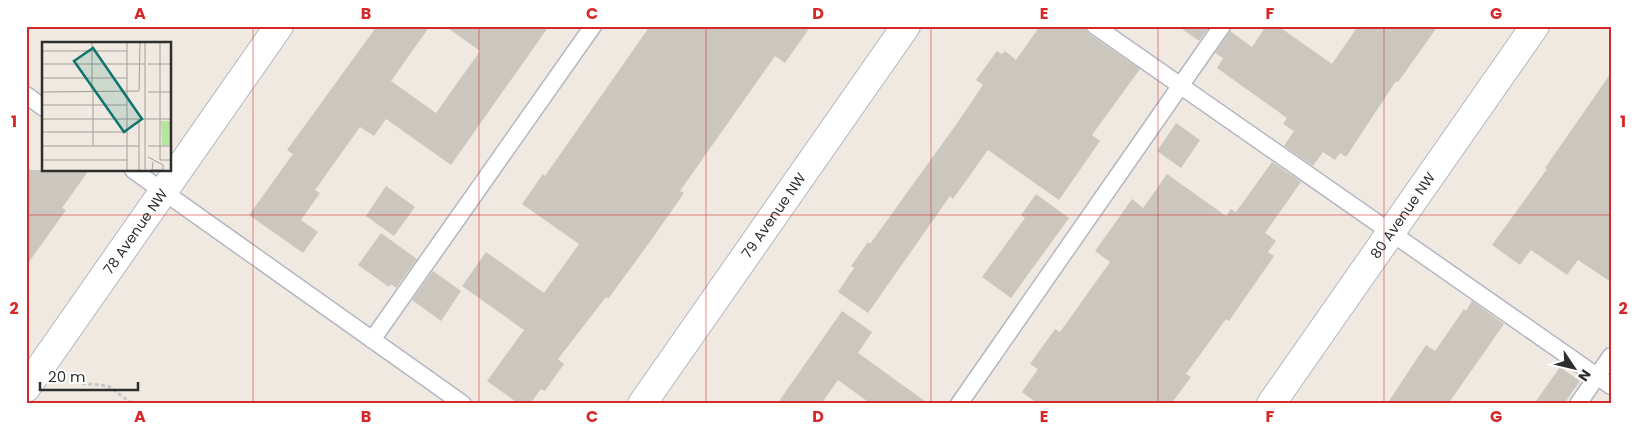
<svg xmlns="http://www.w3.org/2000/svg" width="1637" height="430" font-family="Poppins,sans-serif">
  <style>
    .building { fill: #cbc7bf }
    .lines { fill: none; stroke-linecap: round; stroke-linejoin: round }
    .lane-casing { stroke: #b4b7c1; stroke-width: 19 }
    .street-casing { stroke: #b4b7c1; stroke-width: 30 }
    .path { stroke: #c9c9c9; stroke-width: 3; stroke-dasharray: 4 2.5; stroke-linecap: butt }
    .lane { stroke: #fff; stroke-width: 16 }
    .street { stroke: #fff; stroke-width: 28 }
    .grid { fill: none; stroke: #d62828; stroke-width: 1; stroke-opacity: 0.55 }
    .labels { text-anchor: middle; stroke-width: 4; stroke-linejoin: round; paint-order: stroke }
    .street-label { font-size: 14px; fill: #2e2e2e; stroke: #fff }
    .inset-road { fill: none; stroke: #a29e99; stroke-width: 1 }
    .view { fill: #0f766e; fill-opacity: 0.15; stroke: #0f766e; stroke-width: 2.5 }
    .inset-edge { fill: none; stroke: #2e2e2e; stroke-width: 2.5 }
    .neatline { fill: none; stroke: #d62828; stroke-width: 2 }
    .grid-label { font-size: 16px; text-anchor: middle; font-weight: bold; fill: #d62828 }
  </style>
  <rect width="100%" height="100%" fill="#efe9e1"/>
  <g class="building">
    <polygon points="377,26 430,26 391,81 436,113 480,51 445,26 549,26 451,165 386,119 374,136 360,127 315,190 320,193 301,220 318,232 303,253 249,215 293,154 287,150"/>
    <polygon points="650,26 811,26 785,63 775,56 680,191 684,193 652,239 608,299 606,297 558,359 564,364 545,391 541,389 530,404 519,404 487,381 524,330 462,286 486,252 544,293 579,244 522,204 543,174 545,176"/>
    <polygon points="1040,26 1083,26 1089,34 1140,69 1092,135 1100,141 1059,200 988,150 953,199 950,196 868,313 838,292 854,268 851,266 868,242 870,244 955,126 983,85 976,80 997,51 1002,54 1005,51 1016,60"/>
    <polygon points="1178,26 1210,26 1199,41"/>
    <polygon points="1266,26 1278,26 1332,64 1358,26 1438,26 1398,82 1396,81 1346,157 1340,153 1335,160 1323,152 1313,166 1284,146 1294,131 1283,124 1287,118 1217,68 1223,58 1215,53 1230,31 1252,47"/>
    <polygon points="1611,73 1611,282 1578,260 1567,275 1531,250 1520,265 1492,245 1547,169 1545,168"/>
    <polygon points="1176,123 1200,140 1181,168 1157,151"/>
    <polygon points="1272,162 1301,182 1265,233 1276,241 1268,252 1274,256 1229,321 1226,319 1186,374 1191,377 1171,404 1038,404 1022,392 1038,369 1030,364 1055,329 1060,332 1110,262 1095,251 1132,199 1143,208 1167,174 1226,216 1231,209 1236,212"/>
    <polygon points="26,170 89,170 62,208 66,210 26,266"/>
    <polygon points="386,186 415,207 394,236 366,216"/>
    <polygon points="1036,194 1069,218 1011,298 982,277 1025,218 1021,215"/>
    <polygon points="381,233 417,259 396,288 391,284 389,287 358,265"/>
    <polygon points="433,271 461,291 441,321 412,300"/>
    <polygon points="1472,301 1504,324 1448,404 1387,404 1426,345 1435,351 1464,309 1466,311"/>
    <polygon points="842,311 872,332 858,353 929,404 871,404 838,380 821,404 777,404"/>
    <polygon points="1560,367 1580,381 1564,404 1534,404"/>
  </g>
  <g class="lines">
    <g class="lane-casing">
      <g id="lane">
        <polyline points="1095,26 1611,386"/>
        <polyline points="26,95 44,108"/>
        <polyline points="133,170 463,404"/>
        <polyline points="372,340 593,26"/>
        <polyline points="959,404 1222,26"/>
        <polyline points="1578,404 1611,356"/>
      </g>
    </g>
    <g class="street-casing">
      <g id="street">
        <path id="s1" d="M26 388 279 26"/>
        <path id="s2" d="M642 404 906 26"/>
        <path id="s3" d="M1271 404 1535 26"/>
      </g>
    </g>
    <polyline class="path" points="70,378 79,383 108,386 133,404"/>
    <use href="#lane" class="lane"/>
    <use href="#street" class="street"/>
  </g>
  <path class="grid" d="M253 26V404M479 26V404M706 26V404M931 26V404M1158 26V404M1384 26V404M26 215H1611"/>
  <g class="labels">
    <g class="street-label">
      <text dy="5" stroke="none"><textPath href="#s2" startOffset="230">79 Avenue NW</textPath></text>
      <text dy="5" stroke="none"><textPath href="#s3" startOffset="230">80 Avenue NW</textPath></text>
      <text dy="5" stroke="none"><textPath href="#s1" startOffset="191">78 Avenue NW</textPath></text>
    </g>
  </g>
  <g transform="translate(42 42)">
    <rect width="129" height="129" fill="#efe9e1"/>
    <path d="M119 79H129V103H120Z" fill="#b6e59e"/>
    <path class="inset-road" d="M50 0V49M118 0V118H129M0 9H85M0 22H103M106 22H129M0 36H85M0 50 97 49 98 0M51 50V104M106 50H129M0 63H85M0 77H129M0 90H85M0 104H97M106 104H129M106 115 121 123V129M0 118H85M111 120 110 128H121M85 129V0M97 129V77M103 129V0"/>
    <path class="view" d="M51 6 100 77 82 90 32 19Z"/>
    <rect width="129" height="129" class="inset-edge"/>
  </g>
  <rect width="1637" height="430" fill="none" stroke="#ffffff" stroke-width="55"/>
  <g transform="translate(1574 368) rotate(125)" stroke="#ffffff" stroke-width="4" paint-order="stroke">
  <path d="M0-4L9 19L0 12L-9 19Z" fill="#2e2e2e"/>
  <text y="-8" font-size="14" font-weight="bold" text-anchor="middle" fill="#2e2e2e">N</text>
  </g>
  <path d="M40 382v8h98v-8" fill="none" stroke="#2e2e2e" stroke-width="2.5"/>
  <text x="48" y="382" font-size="15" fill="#2e2e2e" stroke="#ffffff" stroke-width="4" paint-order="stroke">20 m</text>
  <rect x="28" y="28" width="1582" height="374" class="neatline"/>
  <g class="grid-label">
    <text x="140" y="19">A</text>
    <text x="366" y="19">B</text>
    <text x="592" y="19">C</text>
    <text x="818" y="19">D</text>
    <text x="1044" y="19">E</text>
    <text x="1270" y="19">F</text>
    <text x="1496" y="19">G</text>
    <text x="14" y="127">1</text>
    <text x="1623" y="127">1</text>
    <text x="14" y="314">2</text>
    <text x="1623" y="314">2</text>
    <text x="140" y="422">A</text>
    <text x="366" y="422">B</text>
    <text x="592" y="422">C</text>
    <text x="818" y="422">D</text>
    <text x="1044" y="422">E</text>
    <text x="1270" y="422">F</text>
    <text x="1496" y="422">G</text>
  </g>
</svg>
